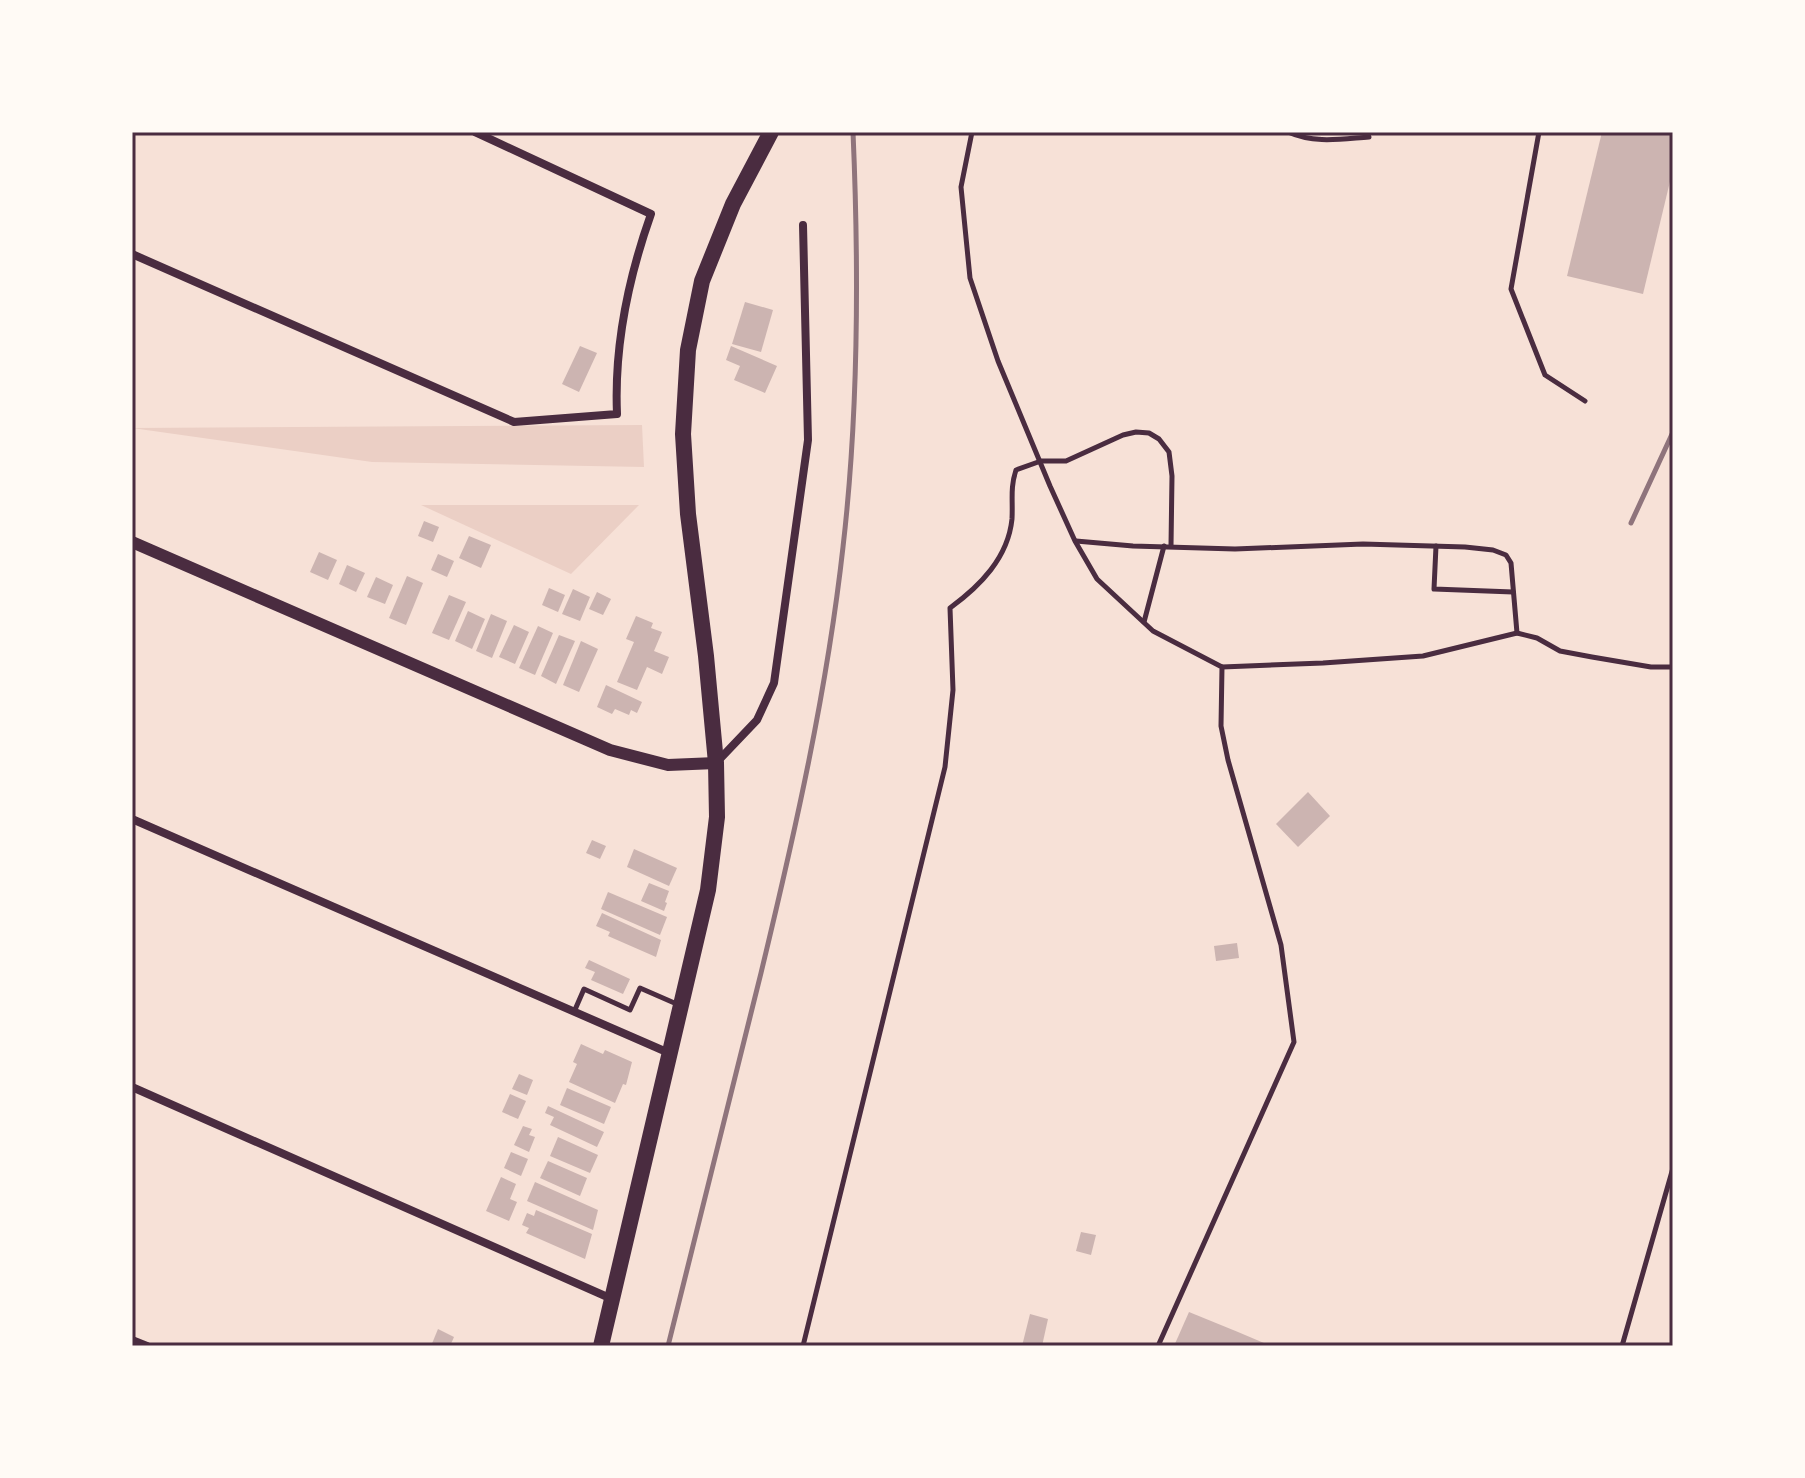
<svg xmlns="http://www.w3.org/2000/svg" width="1805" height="1478" font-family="Barlow,sans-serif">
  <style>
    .green { fill: #ebcfc5 }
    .building { fill: #ccb4b1 }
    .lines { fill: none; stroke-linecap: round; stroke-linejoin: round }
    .service { stroke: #4a2c40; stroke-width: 5 }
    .minor { stroke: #4a2c40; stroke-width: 8 }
    .tertiary { stroke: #4a2c40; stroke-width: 12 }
    .primary { stroke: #4a2c40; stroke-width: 16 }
    .rail { stroke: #8f747c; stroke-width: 5 }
    .neatline { fill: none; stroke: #4a2c40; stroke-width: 3 }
  </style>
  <rect width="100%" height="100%" fill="#f7e1d7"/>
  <g class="green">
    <polygon points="642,425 644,467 372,462 132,428"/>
    <polygon points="421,505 639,505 571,574"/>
  </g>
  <g class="building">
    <polygon points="1602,132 1673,132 1673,169 1643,294 1567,276"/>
    <polygon points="745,302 773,310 761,352 732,344"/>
    <polygon points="580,346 597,353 579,392 562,384"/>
    <polygon points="731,346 777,366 765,393 734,380 740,366 726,360"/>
    <polygon points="424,521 439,527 433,542 418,536"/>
    <polygon points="469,536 491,545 481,568 459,558"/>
    <polygon points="319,552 337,560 328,580 310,572"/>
    <polygon points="438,554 454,561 447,577 431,570"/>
    <polygon points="347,565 365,573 356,592 339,584"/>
    <polygon points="407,576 423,583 406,625 389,618"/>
    <polygon points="376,577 393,585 385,604 367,597"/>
    <polygon points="549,588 565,595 558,612 542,605"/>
    <polygon points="573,589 590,597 580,621 562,614"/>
    <polygon points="597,592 611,599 603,615 589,609"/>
    <polygon points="449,595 466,602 449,640 432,633"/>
    <polygon points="468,611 485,619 472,649 455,641"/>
    <polygon points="491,614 507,621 492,658 476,651"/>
    <polygon points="636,616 653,623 651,628 662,632 654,651 669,657 662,674 647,667 637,690 617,682 634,642 626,639"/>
    <polygon points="514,625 529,632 515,664 499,657"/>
    <polygon points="538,626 553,633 535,675 519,668"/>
    <polygon points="559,635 575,641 556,684 541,676"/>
    <polygon points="581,641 598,649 579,692 563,685"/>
    <polygon points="606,685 642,702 637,713 631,710 629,715 615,709 612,714 597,707"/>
    <polygon points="1308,792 1330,816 1298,847 1276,824"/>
    <polygon points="592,840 606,846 600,859 586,853"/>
    <polygon points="634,849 677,868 669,886 627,867"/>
    <polygon points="649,883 669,891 665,902 667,903 664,911 641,901"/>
    <polygon points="608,892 667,917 660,935 601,909"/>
    <polygon points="602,913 661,940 656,957 608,936 610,932 596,926"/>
    <polygon points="1237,943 1239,958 1216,961 1214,946"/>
    <polygon points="589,960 630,979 623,994 591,980 595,972 585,968"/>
    <polygon points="581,1044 603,1054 605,1050 632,1062 626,1085 623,1084 615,1103 569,1082 577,1064 573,1062"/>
    <polygon points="519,1074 533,1080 527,1095 512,1089"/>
    <polygon points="567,1088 611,1107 604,1124 560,1105"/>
    <polygon points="510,1094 526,1101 518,1119 502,1112"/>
    <polygon points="548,1106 604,1132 597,1147 550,1125 554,1117 545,1113"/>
    <polygon points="523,1126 532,1129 529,1135 535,1137 529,1152 514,1145"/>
    <polygon points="558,1137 598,1155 590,1173 550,1156"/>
    <polygon points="511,1152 528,1159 521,1176 504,1168"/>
    <polygon points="548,1161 587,1178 580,1196 540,1178"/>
    <polygon points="501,1177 516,1184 510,1199 517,1202 509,1221 486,1211"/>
    <polygon points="535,1182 598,1210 593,1230 527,1201"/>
    <polygon points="536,1210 592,1234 585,1259 526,1233 529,1228 522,1225 527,1213 534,1216"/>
    <polygon points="1081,1232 1096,1235 1091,1255 1076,1251"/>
    <polygon points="1189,1312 1238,1332 1271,1346 1174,1346"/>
    <polygon points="1030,1314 1048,1319 1042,1346 1022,1346"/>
    <polygon points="438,1329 454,1337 450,1346 431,1346"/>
  </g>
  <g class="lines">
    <g class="service">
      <polyline points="972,132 961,187 970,278 998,361 1050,486 1075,541 1097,579 1153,631 1222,667 1221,726 1228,760 1281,945 1294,1042 1158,1346"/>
      <path d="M1288 132C1315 144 1341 139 1369 137"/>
      <polyline points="1539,132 1511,289 1545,375 1585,401"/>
      <polyline points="1076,541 1133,546 1235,549 1363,544 1465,547 1493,550 1506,555 1511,563 1517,633"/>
      <polyline points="1436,546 1434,589 1513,592"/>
      <polyline points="1144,622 1164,546"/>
      <polyline points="1222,667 1323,663 1423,656 1517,633 1537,638 1560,651 1592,657 1651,667 1673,667"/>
      <polyline points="574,1012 584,989 630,1010 640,988 679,1005"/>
      <path d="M803 1346 945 767 953 690 950 608C980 586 1008 558 1012 519 1013 500 1010 488 1016 470L1041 461H1066L1123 435 1136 432 1149 433 1159 439 1169 452 1172 476 1171 546"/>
      <polyline points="1622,1346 1673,1168"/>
    </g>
    <g class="minor">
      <path d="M132 254 514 422 617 414C614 344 628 279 651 214L475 132"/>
      <polyline points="716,763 757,720 774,683 808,440 803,225"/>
      <polyline points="132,819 669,1053"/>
      <polyline points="132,1087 612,1299"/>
      <polyline points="132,1340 147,1346"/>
    </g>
    <polyline class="tertiary" points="132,542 610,750 668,765 716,763"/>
    <polyline class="primary" points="601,1346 708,890 717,817 716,763 706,656 688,514 683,434 688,350 702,281 733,204 771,132"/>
    <g class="rail">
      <polyline points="1631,523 1673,432"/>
      <path d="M668 1346C699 1222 730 1097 761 973 795 832 827 691 843 547 859 409 859 270 853 132"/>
    </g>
  </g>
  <rect width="1805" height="1478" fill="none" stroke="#fffaf5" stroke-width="268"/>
  <rect x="134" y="134" width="1537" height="1210" class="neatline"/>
</svg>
